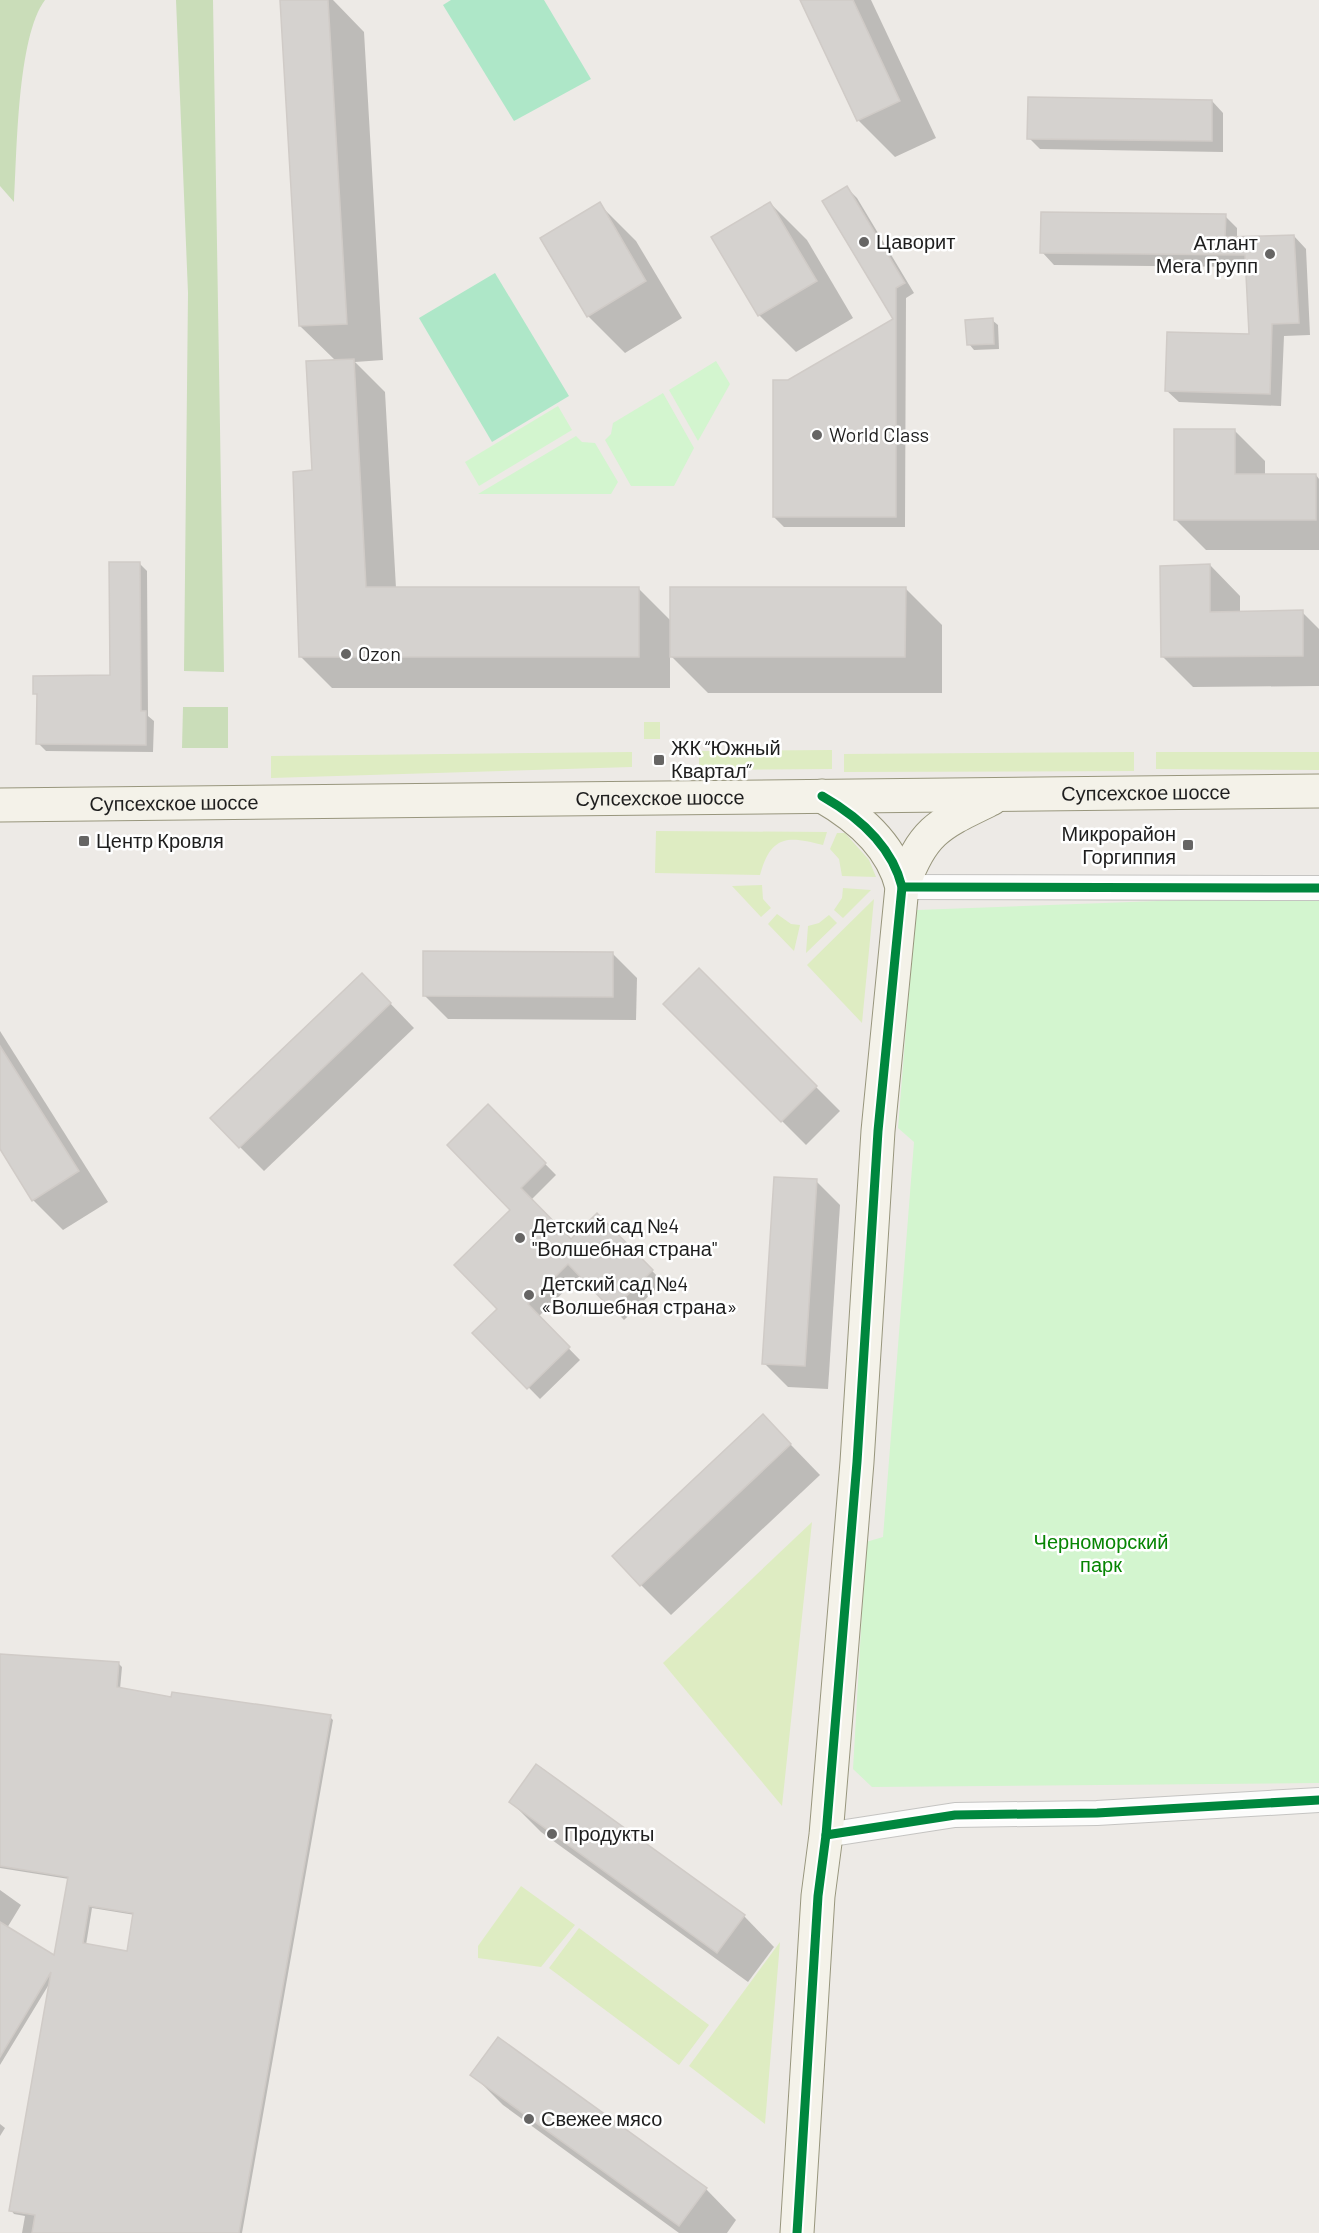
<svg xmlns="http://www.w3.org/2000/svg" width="1319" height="2233" font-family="Barlow,sans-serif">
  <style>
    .grass { fill: #deecc2 }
    .forest { fill: #caddb9 }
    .park { fill: #d3f5cf }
    .pitch { fill: #aee7c8 }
    .shadow { fill: #0003; fill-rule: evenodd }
    .building { fill: #d5d2cf; stroke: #d0cbc7; stroke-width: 1.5; fill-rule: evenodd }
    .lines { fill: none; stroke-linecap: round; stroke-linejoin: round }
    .street-casing { stroke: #c5c4c2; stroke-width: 26 }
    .secondary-casing { stroke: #98967d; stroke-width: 35 }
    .street { stroke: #fcfcfb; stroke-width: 24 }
    .secondary { stroke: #f4f2e9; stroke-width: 33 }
    .cycleway-casing { stroke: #fff; stroke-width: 13 }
    .cycleway { stroke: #00873e; stroke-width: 9 }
    .poi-dot { fill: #666564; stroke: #fff; stroke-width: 2 }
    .labels { text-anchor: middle; stroke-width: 5; stroke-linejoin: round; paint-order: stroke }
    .poi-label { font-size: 20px; fill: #1e1e1e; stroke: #fff; text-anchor: start }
    .street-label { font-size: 20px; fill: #1e1e1e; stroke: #fff }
    .park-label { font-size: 20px; fill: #078503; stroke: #fff }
  </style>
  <rect width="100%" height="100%" fill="#edeae6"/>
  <g class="grass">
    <rect x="644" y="722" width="16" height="17"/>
    <polygon points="832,750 832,769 699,770 699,751"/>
    <polygon points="632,752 632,767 271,778 271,756"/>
    <polygon points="1134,752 1134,771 844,772 844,754"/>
    <polygon points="1156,752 1319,752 1319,770 1156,769"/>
    <path d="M656 831 827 832 823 845C789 836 771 834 760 875L655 873Z"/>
    <polygon points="837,833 845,833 869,860 876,877 842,876 839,859 830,849"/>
    <polygon points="762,885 763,899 771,908 761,917 732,886"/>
    <polygon points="843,888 871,890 843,918 834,910 842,898"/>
    <polygon points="874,899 862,1023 807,965"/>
    <polygon points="777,914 791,924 800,925 794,951 768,924"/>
    <polygon points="829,915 837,923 806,953 808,926 819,923"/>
    <polygon points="812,1522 782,1806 663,1663"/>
    <polygon points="521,1886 575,1925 541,1967 478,1958 478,1946"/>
    <polygon points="579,1928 709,2025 679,2065 549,1968"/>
    <polygon points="780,1942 765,2124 689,2066"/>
  </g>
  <g class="forest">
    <path d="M0 0H45C17 37 17 153 14 202L0 186Z"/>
    <polygon points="176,0 213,0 224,672 184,671 188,293"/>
    <polygon points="183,707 228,707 228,748 182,748"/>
  </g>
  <g class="park">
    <polygon points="716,361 730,384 698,441 669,390"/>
    <polygon points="663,393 694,448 674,486 631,486 605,440 611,434 613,423"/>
    <polygon points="558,406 572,430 479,486 465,462"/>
    <polygon points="576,436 582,442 595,443 618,482 611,494 478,494"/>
    <polygon points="1319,895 1319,1783 872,1787 853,1769 866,1542 883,1537 914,1142 898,1128 915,915 917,910"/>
  </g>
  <g class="pitch">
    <polygon points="451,0 544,0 591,79 514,121 443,5"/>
    <polygon points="495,273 569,396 492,442 419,318"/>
  </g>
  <g class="shadow">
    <polygon points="282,0 333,0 364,32 383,360 355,362 385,392 396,588 638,588 672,622 905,588 942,625 942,693 708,693 670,655 670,688 332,688 300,656 313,472 336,361 300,326"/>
    <polygon points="802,0 871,0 936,138 895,157 858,120"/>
    <polygon points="1212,101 1223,113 1223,152 1040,149 1029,138"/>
    <polygon points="847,188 857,198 914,293 906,298 905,527 784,527 774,517 789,382 895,320"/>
    <polygon points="770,203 807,240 853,318 796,352 759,315 713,238"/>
    <polygon points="599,204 636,241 682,318 625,353 588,316"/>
    <polygon points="1225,216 1237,228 1237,238 1294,236 1306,249 1310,335 1284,336 1281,406 1179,402 1166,390 1251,336 1247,267 1054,265 1042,252"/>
    <polygon points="992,320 998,325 999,349 974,350 969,344"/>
    <polygon points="1234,430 1265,461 1265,475 1316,475 1319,479 1319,550 1206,550 1176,520"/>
    <polygon points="139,563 147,571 148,716 154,721 153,752 46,751 38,743 39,697 35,693 112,677"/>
    <polygon points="1210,565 1240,596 1240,613 1302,612 1319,629 1319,686 1193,687 1162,656"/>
    <polygon points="613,954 637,978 636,1020 448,1019 424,995"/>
    <polygon points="699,970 840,1111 806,1145 665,1004"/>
    <polygon points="386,999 414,1028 264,1171 212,1119"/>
    <polygon points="0,1031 108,1202 63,1230 33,1200 0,1147"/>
    <polygon points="488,1106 556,1175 531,1200 571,1241 597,1215 663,1282 624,1320 581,1275 538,1317 580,1360 540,1399 475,1333 499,1309 512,1210"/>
    <polygon points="816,1181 840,1205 828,1389 788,1387 764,1363"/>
    <polygon points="763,1416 820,1475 671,1615 641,1585"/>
    <path d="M0 1656 119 1664 122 1667 120 1689 172 1698 330 1717 333 1720 242 2233H22L25 2216 14 2214 11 2210 51 1981 0 2065V1890L21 1905 7 1928 55 1957 69 1879 0 1868ZM92 1908 135 1915 128 1952 86 1945Z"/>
    <polygon points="511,1802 744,1916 774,1947 748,1982 541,1832"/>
    <polygon points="472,2074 706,2189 736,2220 727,2233 679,2233 503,2105"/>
    <polygon points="0,2124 5,2128 0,2136"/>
  </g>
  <g class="building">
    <polygon points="280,0 328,0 347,324 299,326"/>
    <polygon points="800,0 853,0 900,101 857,121"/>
    <polygon points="1028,97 1212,100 1212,141 1027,139"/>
    <polygon points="847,186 905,283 896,288 896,517 773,517 773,380 788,380 893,319 822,201"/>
    <polygon points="600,202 646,281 587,317 540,238"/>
    <polygon points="770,202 817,281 758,316 711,237"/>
    <polygon points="1041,212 1226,214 1225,237 1294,235 1299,323 1272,324 1270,394 1165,391 1167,332 1249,334 1245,255 1040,253"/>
    <polygon points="993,318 994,344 967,345 965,320"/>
    <polygon points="354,359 366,587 639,587 639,657 299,657 293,472 312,470 306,361"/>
    <polygon points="1174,429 1235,429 1235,474 1316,474 1316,520 1174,520"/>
    <polygon points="109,562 140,562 141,711 146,711 146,745 36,744 37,694 33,694 33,676 110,675"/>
    <polygon points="1210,564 1210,612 1303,610 1303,656 1161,657 1160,566"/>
    <polygon points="670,587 906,587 905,657 670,657"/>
    <polygon points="423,951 613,952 613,997 423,996"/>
    <polygon points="699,968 817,1086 781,1122 663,1004"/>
    <polygon points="362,973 391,1003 239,1148 210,1118"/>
    <polygon points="0,1046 79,1171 32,1201 0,1149"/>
    <polygon points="488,1104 546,1163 521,1188 571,1239 597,1213 653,1270 612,1310 568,1264 528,1304 570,1347 527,1389 472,1333 497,1309 454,1265 510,1210 447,1145"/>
    <polygon points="774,1177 817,1179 805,1366 762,1364"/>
    <polygon points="763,1414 791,1444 640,1586 612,1556"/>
    <path d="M0 1654 119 1662 117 1687 171 1697 172 1692 331 1715 239 2233H32L35 2215 9 2211 51 1972 0 2057V1922L54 1955 68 1877 0 1866ZM89 1906 133 1913 127 1951 83 1943Z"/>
    <polygon points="536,1764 745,1915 717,1953 509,1802"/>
    <polygon points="498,2037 707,2188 679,2226 470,2075"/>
  </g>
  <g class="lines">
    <g class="street-casing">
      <g id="street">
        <polyline points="902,887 1319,888"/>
        <polyline points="826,1835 955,1815 1097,1813 1319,1800"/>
      </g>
    </g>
    <g class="secondary-casing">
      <g id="secondary">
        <path id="s1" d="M0 805 1319 791"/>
        <path d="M902 887C924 830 937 825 991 799"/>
        <path d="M797 2233 818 1896 826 1835 857 1462 878 1131 902 887C892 846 857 816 822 796"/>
      </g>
    </g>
    <use href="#street" class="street"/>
    <use href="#secondary" class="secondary"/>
    <g class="cycleway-casing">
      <g id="cycleway">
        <polyline points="902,887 1319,888"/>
        <polyline points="826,1835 955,1815 1097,1813 1319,1800"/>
        <path d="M797 2233 818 1896 826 1835 857 1462 878 1131 902 887C892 846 857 816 822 796"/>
      </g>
    </g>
    <use href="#cycleway" class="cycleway"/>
  </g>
  <g class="poi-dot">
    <circle cx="864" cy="242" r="6"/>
    <circle cx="1270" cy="254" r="6"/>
    <circle cx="817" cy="435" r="6"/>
    <circle cx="346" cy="654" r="6"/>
    <rect x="653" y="754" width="12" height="12" rx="3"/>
    <rect x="78" y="835" width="12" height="12" rx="3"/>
    <rect x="1182" y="839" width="12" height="12" rx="3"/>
    <circle cx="520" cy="1238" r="6"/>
    <circle cx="529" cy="1295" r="6"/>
    <circle cx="552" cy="1834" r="6"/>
    <circle cx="529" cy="2119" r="6"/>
  </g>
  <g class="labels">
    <g class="poi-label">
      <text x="876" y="249">Цаворит</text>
      <text x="1258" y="250" text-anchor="end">Атлант<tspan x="1258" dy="23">Мега Групп</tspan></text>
      <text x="829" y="442">World Class</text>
      <text x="358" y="661">Ozon</text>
      <text x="671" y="755">ЖК “Южный<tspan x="671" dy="23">Квартал”</tspan></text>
      <text x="1176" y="841" text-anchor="end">Микрорайон<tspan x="1176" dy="23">Горгиппия</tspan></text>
      <text x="96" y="848">Центр Кровля</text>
      <text x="532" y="1233">Детский сад №4<tspan x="532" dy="23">"Волшебная страна"</tspan></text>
      <text x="541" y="1291">Детский сад №4<tspan x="541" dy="23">«Волшебная страна»</tspan></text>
      <text x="564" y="1841">Продукты</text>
      <text x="541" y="2126">Свежее мясо</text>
    </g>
    <g class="street-label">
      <text dy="7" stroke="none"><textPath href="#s1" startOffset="1146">Супсехское шоссе</textPath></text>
      <text dy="7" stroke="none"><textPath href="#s1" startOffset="660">Супсехское шоссе</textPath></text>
      <text dy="7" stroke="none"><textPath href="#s1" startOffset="174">Супсехское шоссе</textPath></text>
    </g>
    <g class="park-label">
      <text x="1101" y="1549">Черноморский<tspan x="1101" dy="23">парк</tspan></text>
    </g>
  </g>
</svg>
